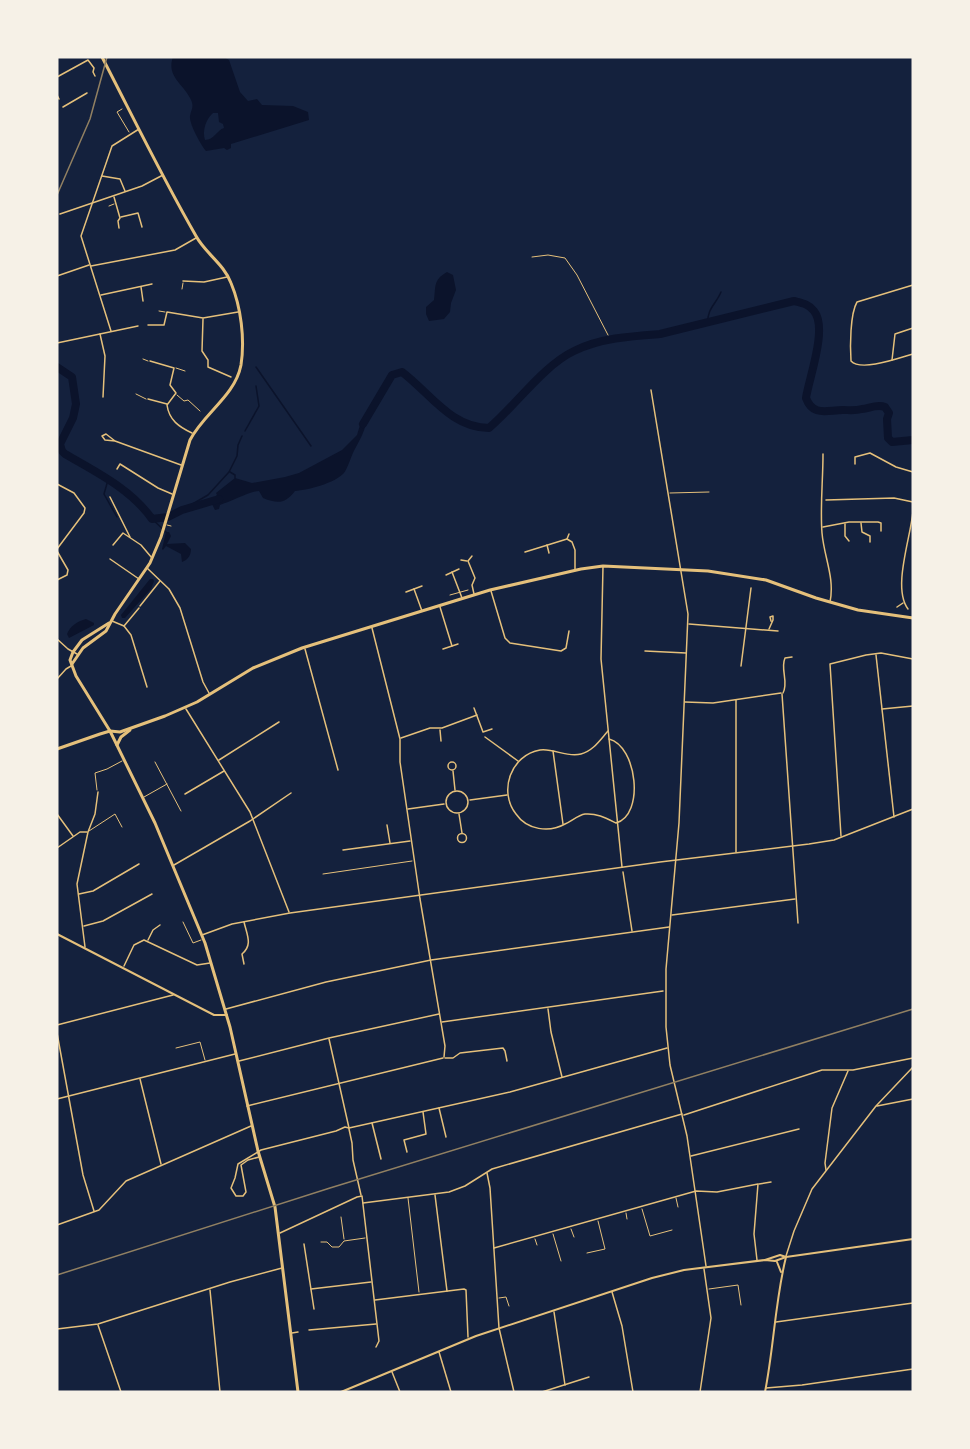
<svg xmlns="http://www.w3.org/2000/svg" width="970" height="1449" font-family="'Golos Text',sans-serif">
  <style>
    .water { fill: #0b132b; fill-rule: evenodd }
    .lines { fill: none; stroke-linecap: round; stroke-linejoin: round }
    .stream { stroke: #0b132b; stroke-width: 1.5 }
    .river { stroke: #0b132b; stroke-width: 8 }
    .service { stroke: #e5c07b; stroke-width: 1 }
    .pedestrian { stroke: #e5c07b; stroke-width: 1.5 }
    .minor { stroke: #e5c07b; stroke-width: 1.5 }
    .tertiary { stroke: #e5c07b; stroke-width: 2 }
    .secondary { stroke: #e5c07b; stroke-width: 2 }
    .primary { stroke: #e5c07b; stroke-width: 3 }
    .trunk { stroke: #e5c07b; stroke-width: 3 }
    .rail { stroke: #918062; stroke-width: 1.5 }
  </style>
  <rect width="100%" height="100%" fill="#14213d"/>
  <g class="water">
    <path d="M173 57H224L229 60 240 92 248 101 257 99 262 105 293 106 308 112 309 120 231 144V148L227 150 224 148 206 151C201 145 189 124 190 116 191 109 195 107 190 98 183 84 166 76 173 57ZM213 113H218L219 122 223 124 224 128C217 130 214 140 205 140 202 131 206 119 213 113Z"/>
    <path d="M447 272 453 275 456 290 451 303 450 312 444 319 429 321 426 314V307L434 300C436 286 433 280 447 272Z"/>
    <path d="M366 416C367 428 361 437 356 447 351 455 349 466 344 473 335 483 308 490 295 491 285 504 278 504 263 498L259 491C251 491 230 502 220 505L219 509 215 510 212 504 209 503 217 495 216 493 235 478 252 483 285 477 299 473 342 450 357 435 360 425Z"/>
    <path d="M166 532H169L171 536 167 544 185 543 191 549C191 555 188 560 182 562L181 554 166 546 163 550 162 549Z"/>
    <polygon points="150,579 153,579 154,581 151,589 125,618 122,618 121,615"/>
    <path d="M86 619 94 623V625L69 638 67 634C70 626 78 621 86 619Z"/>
  </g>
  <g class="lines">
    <g class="stream">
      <path d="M708 322C707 309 716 304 721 292"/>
      <polyline points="256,367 311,446"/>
      <polyline points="245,431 259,406 256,386"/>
      <polyline points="230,472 235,475 235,478"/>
      <polyline points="108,480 104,494 117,517"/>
      <polyline points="182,510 208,495 229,472 237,456 238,445 242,436"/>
      <polyline points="152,519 166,532"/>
    </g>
    <g class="river">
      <path d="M57 367 72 377 76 404 73 418 60 444 62 451 65 454C96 472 131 489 152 519L168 517 182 510 219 499"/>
      <path d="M363 424 392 375 402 372C430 393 451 428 489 428 515 406 544 365 574 351 600 338 632 336 660 334L794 301C802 303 809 304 814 311 828 328 809 378 806 398 813 417 827 410 843 410 849 410 855 411 862 409 870 408 877 404 885 407L889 413 887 419 888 438 892 442 913 440"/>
    </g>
    <g class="service">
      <polyline points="122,109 117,112 129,132"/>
      <polyline points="109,206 114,204"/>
      <polyline points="532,257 548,255 565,258 577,275 608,335"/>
      <polyline points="182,289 183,283"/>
      <polyline points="159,311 165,312"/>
      <polyline points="143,359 148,361"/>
      <polyline points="176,368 185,371"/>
      <polyline points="136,394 146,399"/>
      <polyline points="177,395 184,401 188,400 200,411"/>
      <polyline points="670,493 709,492"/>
      <polyline points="167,525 171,526"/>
      <polyline points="450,595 468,590"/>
      <polyline points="155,762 181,811"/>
      <polyline points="97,790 95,773 107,769 122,761"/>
      <polyline points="144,797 167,784"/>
      <polyline points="89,831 115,814 122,827"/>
      <polyline points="323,874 412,861"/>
      <polyline points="183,922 193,943 201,940"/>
      <polyline points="176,1048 200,1042 205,1060"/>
      <polyline points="408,1198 419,1292"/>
      <polyline points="676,1198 678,1207"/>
      <polyline points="642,1209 650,1236 672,1230"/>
      <polyline points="626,1213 627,1219"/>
      <polyline points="341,1217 344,1239"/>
      <polyline points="571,1229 574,1237"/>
      <polyline points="553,1234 561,1261"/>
      <polyline points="535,1239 537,1245"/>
      <polyline points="321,1242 327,1242 332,1247 339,1247 344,1241 365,1238"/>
      <polyline points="587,1253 605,1249 598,1221"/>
      <polyline points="709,1289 738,1285 741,1305"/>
      <polyline points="499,1298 506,1297 509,1306"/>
    </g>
    <g class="pedestrian">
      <polyline points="349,1129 352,1143 353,1160 361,1195"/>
      <polyline points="309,1330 376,1324"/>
      <polyline points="292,1333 298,1332"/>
    </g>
    <g class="minor">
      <polyline points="57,77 88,60 94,68 93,72 95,76"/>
      <polyline points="57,95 59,99"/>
      <polyline points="63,107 87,93"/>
      <polyline points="102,176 120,179 125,191"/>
      <polyline points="114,197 120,218 118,221 119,228"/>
      <polyline points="60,214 142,186 163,175"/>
      <polyline points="121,217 138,213 142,227"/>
      <polyline points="91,266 175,250 196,238"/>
      <polyline points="57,276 89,265"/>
      <polyline points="183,281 204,282 227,277"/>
      <path d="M913 285 857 302C850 314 850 347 851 361 861 372 899 358 913 354"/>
      <polyline points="141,287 143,301"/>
      <polyline points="101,295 152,284"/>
      <polyline points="203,319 202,351 208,360 208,367 231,377"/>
      <polyline points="148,325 164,325 167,312 203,318 238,312"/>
      <polyline points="111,331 81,236 112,146 139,129"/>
      <polyline points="100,334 105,356 103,397"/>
      <polyline points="57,343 138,326"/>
      <polyline points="892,360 895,334 913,328"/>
      <path d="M150 361 174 368 170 385 176 393 167 405C169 420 179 427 192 433"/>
      <polyline points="651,390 688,614 679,823 666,969 666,1027 670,1065 687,1136 706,1266"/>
      <polyline points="148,399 167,404"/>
      <polyline points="115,441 106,434 102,436 105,440 115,441 181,465"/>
      <path d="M823 454C823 481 820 507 822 533 824 557 835 578 830 602"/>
      <polyline points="855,464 855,457 870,453 896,467 913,472"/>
      <polyline points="117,469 120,464 158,488 172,494"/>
      <polyline points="57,484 74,493 85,508 84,513 57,549"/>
      <polyline points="110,497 130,537"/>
      <polyline points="826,500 894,498 913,502"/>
      <polyline points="861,523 862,532 870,536 870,542"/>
      <polyline points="845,524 845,536 849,541"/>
      <polyline points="823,527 849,522 878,522 881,523 881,531"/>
      <polyline points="569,534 567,539 572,542 575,550 575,569"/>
      <polyline points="113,545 123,533 141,545 152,558"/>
      <polyline points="547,545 549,553"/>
      <polyline points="57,551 68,570 67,575 57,580"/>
      <polyline points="525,552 567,539"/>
      <polyline points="472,556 468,561 475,578 472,585 474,594"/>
      <polyline points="110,559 139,579"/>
      <polyline points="461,560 467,561"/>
      <polyline points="603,566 601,659 622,867"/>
      <polyline points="147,568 169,589 180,608 203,682 209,693"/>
      <polyline points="452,572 462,598"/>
      <polyline points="446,575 459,569"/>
      <polyline points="414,589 422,611"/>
      <polyline points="491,591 505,638 510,643 561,651 566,648 569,631"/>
      <polyline points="406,592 422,586"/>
      <polyline points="140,606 160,581"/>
      <polyline points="440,607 452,646"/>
      <polyline points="897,607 903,603"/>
      <path d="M908 609C892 588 911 537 913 511"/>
      <polyline points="112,621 124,626 131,635 147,687"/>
      <polyline points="689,624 778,631"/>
      <polyline points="124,626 139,608"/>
      <polyline points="372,628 400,739 400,762 420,899 445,1046 444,1057"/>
      <polyline points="769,629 773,620 773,616 770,617 771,621"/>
      <polyline points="57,639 68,649 77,654"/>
      <polyline points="305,649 338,770"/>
      <polyline points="443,649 458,644"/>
      <polyline points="645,651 686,653"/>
      <polyline points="876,655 894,817"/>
      <polyline points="741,666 751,588"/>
      <polyline points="57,679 66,669 71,666"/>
      <path d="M783 693C789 682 780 669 785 658L792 657"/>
      <polyline points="782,694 798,923"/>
      <polyline points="685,702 713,703 781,693"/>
      <polyline points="474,708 483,732 492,729"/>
      <polyline points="186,709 250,812 289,912"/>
      <polyline points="882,709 913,706"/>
      <polyline points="440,730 441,741"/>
      <path d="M608 731C600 740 593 751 581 754 567 758 554 748 540 750 511 755 498 791 516 814 527 830 549 833 565 824 572 821 578 815 585 814 597 813 606 818 616 823 645 815 637 746 609 739"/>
      <polyline points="485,737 518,761"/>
      <polyline points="401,738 430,728 442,728 477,715"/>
      <polyline points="553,751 563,824"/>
      <polyline points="219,760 279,722"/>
      <circle cx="452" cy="766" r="4"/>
      <polyline points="453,771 455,790"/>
      <circle cx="457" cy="802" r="11"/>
      <polyline points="185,794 224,771"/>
      <polyline points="470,800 507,795"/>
      <polyline points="408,809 444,804"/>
      <polyline points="57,814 73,836"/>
      <polyline points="459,814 462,833"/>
      <polyline points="387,825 390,843"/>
      <circle cx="462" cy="838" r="4.5"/>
      <polyline points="841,836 830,664 866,655 881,653 913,659"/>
      <polyline points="57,848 80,832 87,832"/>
      <polyline points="343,850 410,841"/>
      <polyline points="736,852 736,700"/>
      <polyline points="174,865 250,821 291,793"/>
      <polyline points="623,872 632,931"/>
      <polyline points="79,894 93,891 139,864"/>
      <polyline points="672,915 795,899"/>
      <polyline points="84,926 103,921 152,894"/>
      <polyline points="202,935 232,924 290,913 660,862 809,844 834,840 913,809"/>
      <polyline points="148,940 153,930 160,925"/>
      <polyline points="85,947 77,884 88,832 95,814 98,792"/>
      <path d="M244 964 242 954C253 945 247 935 244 922"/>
      <polyline points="124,966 134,945 144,940 197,965 210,963"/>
      <polyline points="226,1009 326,982 431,960 669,927"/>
      <polyline points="548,1009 551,1032 562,1077"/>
      <polyline points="442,1022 663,991"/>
      <polyline points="57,1025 173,995"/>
      <polyline points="57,1033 83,1175 94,1211"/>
      <polyline points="329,1039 349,1128"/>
      <polyline points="445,1058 453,1058 460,1053 503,1048 505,1051 507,1061"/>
      <polyline points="239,1061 329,1038 439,1014"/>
      <polyline points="140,1079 161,1164"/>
      <polyline points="57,1099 235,1054"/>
      <polyline points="247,1106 443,1058"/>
      <polyline points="877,1106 913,1099"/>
      <polyline points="439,1108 446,1137"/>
      <polyline points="684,1115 822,1070 853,1070 913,1058"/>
      <polyline points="372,1123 381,1159"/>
      <polyline points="407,1152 404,1140 426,1134 423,1112"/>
      <polyline points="691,1156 799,1129"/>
      <polyline points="259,1157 248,1160 241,1165 246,1192 243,1196 236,1196 231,1188 235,1178 238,1164 261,1150 336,1131 345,1127 349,1128 510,1092 667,1048"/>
      <polyline points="826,1170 825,1163 832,1108 848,1071"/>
      <polyline points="487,1173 490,1188 499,1328 514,1392"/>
      <polyline points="759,1184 771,1182"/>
      <polyline points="435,1195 447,1291"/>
      <polyline points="363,1203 449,1192 465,1186 492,1169 682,1114"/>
      <polyline points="57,1225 99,1210 126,1181 251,1126"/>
      <polyline points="280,1233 357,1197 362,1196 379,1341 376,1347"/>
      <polyline points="304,1244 314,1309"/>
      <polyline points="494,1248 696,1191 717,1192 758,1184 754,1234 757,1260"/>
      <polyline points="786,1256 794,1231 812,1189 876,1106 913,1067"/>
      <polyline points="311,1289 371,1282"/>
      <polyline points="210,1290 220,1392"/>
      <polyline points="612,1292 622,1326 633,1392"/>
      <polyline points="375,1300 464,1289 466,1290 468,1337"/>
      <polyline points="554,1312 565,1385"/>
      <polyline points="776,1322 913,1303"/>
      <polyline points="98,1325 121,1392"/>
      <polyline points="57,1329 98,1324 230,1282 282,1268"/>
      <polyline points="439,1352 451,1392"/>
      <polyline points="392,1372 400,1392"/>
      <polyline points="766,1388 802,1385 913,1369"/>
      <polyline points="542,1392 589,1377"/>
      <polyline points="700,1392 711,1318 704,1269"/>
    </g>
    <polyline class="tertiary" points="57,934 214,1015 227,1015"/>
    <g class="secondary">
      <polyline points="765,1260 780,1255 786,1257 913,1239"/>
      <polyline points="777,1262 781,1272"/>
      <polyline points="341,1392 476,1336 652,1278 684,1270 765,1260 775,1261 786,1257"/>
      <path d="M765 1392C774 1347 775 1301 786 1257"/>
    </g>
    <g class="primary">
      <polyline points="109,623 82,640 73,652 70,660 76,676 110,731 155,823 205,943 230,1027 258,1151 275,1207 298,1392"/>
      <path d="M72 664 83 648 106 631 115 614 150 563 161 537 190 440C204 413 235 396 241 365 245 339 241 307 231 283 224 264 205 253 196 236 162 177 133 117 102 57"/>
    </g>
    <g class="trunk">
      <polyline points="117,745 121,737 130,730"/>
      <polyline points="57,749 100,734 110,731 120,732 165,716 197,702 253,668 302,648 490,590 581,569 603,566 708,571 766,580 816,598 858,610 913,618"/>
    </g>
    <g class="rail">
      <polyline points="57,195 90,119 107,57"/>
      <polyline points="57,1275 330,1188 913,1009"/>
    </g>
  </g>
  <rect width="970" height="1449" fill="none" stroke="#f6f1e7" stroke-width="117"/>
</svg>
